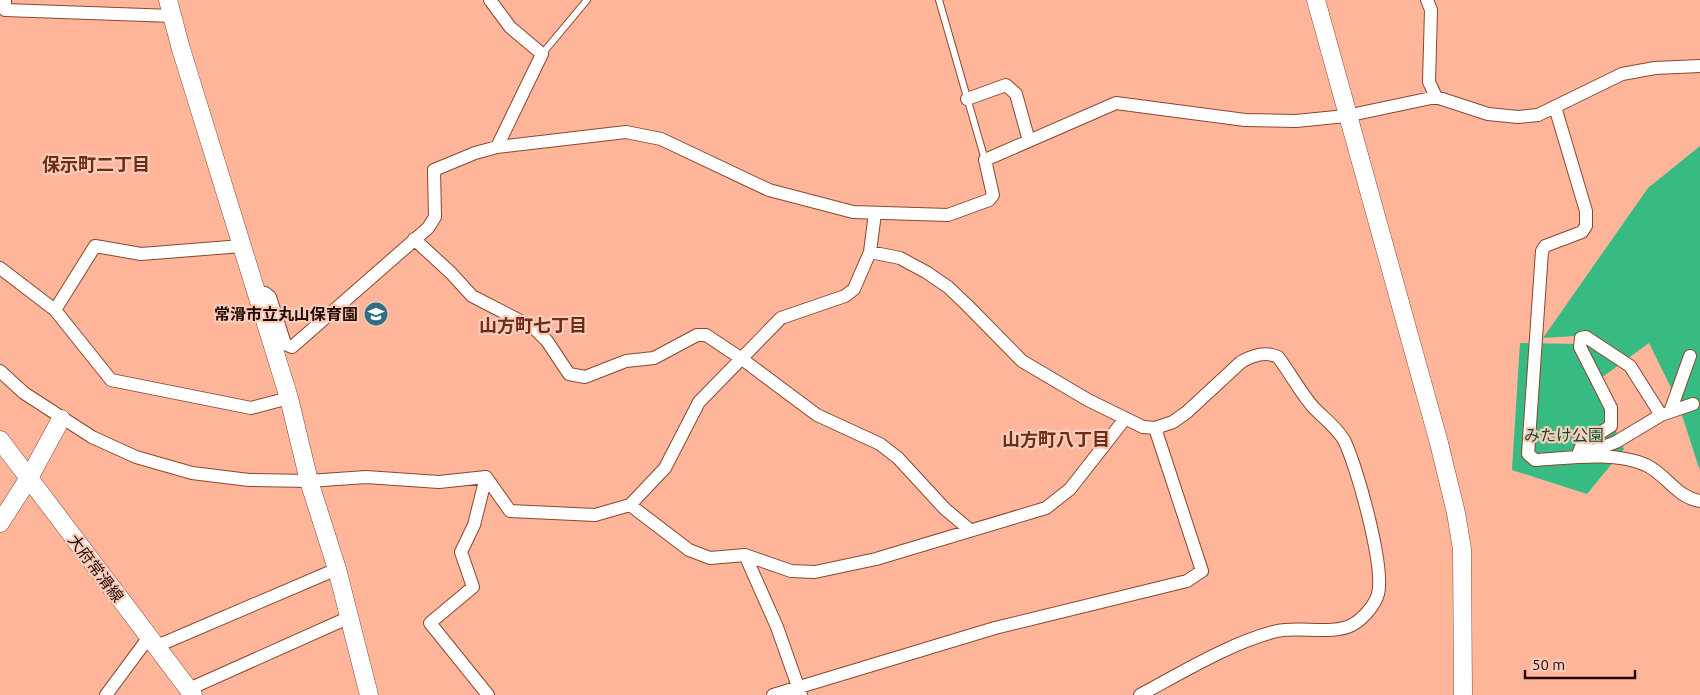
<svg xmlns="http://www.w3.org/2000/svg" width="1700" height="695" font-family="Ubuntu,'Noto Sans JP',sans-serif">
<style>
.green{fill:#37bb83}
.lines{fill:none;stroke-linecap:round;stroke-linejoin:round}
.lane-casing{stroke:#884830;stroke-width:8}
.street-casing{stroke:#884830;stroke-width:14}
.secondary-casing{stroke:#884830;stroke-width:19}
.lane{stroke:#fff;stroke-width:6}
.street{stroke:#fff;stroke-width:12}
.secondary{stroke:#fff;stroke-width:18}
.labels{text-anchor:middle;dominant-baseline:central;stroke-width:4.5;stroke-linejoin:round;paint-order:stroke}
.poi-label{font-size:16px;font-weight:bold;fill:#220902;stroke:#f8cbba;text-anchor:end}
.park-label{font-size:16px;fill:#084e33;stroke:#f8cbba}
.street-label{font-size:16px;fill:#220902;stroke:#f8cbba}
.neighbourhood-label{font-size:18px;font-weight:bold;fill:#6a2d15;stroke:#f8cbba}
</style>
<rect width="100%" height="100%" fill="#ffb59a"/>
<path class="green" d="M1700,146v325l-23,-71 -28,-57 -48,35 -26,-42 -32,2 105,-150z
M1520,343l57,1 47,105 -37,45 -75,-24z"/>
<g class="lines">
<defs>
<path id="lane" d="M939,0l46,160
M542,54l45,-54"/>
<path id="street" d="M5,0v10l168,6
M490,0l20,27 32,27 -45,93
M1427,0l4,10 -2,72 7,15
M967,99l39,-14 10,9 13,47
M1555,107l31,104v15l-4,6 -37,14 -3,5 -14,203 7,6c35,-2 79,-9 111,5 21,10 30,32 54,36
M414,239l37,34 21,23 62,32 13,13 22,33 16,3 41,-16 28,-3 43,-23h9l36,24 75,56 63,29 18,14 47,51 25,21
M870,252l30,6 26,14 22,15 19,18 55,56 66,39 55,27 12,1 18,-6 14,-10 54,-50c12,-7 24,-11 37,-5 13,17 23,37 37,52 10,10 22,19 29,31 13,26 41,127 34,154 -3,11 -15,25 -26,31 -19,10 -53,1 -75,6 -45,11 -96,42 -137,64
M0,268l55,42 56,70 140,28 38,-10
M256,292l9,1 5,4 15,47 7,3 136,-119 7,-11 -1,-47 41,-17 22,-6 129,-15 35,7 108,51 84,22 95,3 41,-15 4,-5 -8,-35 131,-57 129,17 51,1 50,-5 90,-19 52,17 30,3 20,-2 84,-41 33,-6 45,-2
M55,310l40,-64 46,8 101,-8
M0,371l24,22 68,44 44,20 56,16 57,7 60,1 57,-4 73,5 47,-5
M1670,412l20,-56
M1585,454l31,-12 45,-27 32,-11
M1578,455l4,-11 29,-18v-18l-31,-61 1,-9 5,-1 44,29 31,49
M486,477l24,34 85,4 35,-10 35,-37 34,-66 82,-84 64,-22 9,-7 16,-37 5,-39
M486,477l-12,48 -13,27 12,35 -43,36 58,72
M630,505l59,45 21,8 35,-3 46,16 24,1 61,-13 170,-51 24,-19 54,-69
M745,555l32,72 24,68
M157,646l180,-77
M189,689l161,-72
M106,695l43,-58
M773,695l222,-67 192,-47 15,-10 -47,-143"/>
<path id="secondary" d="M168,0l13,49 108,349 20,83 28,88 32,126
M1316,0l123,443 17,70 6,36 1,146
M0,440l193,255
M0,523l29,-45 32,-59"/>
</defs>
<use href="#lane" class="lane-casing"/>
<use href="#street" class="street-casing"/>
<use href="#secondary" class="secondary-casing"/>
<use href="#lane" class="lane"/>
<use href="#street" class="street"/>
<use href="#secondary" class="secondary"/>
</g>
<defs>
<symbol id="school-disc" viewBox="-11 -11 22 22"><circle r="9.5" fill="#2e6f82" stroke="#f8cbba"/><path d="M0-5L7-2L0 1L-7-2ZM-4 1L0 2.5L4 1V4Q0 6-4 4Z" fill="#fff"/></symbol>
</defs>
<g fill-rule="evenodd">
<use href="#school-disc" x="362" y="300" width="28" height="28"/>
</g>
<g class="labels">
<g class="poi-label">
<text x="358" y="314">常滑市立丸山保育園</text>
</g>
<g class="park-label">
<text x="1564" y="435">みたけ公園</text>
</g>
<g class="street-label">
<text transform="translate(96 568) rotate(53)">大府常滑線</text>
</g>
<g class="neighbourhood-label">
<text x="96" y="164">保示町二丁目</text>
<text x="533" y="325">山方町七丁目</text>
<text x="1056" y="439">山方町八丁目</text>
</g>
</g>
<path d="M1525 670v8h110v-8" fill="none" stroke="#220902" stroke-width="2.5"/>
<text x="1532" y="670" font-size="15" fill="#220902" stroke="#f8cbba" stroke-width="4" paint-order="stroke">50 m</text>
</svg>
